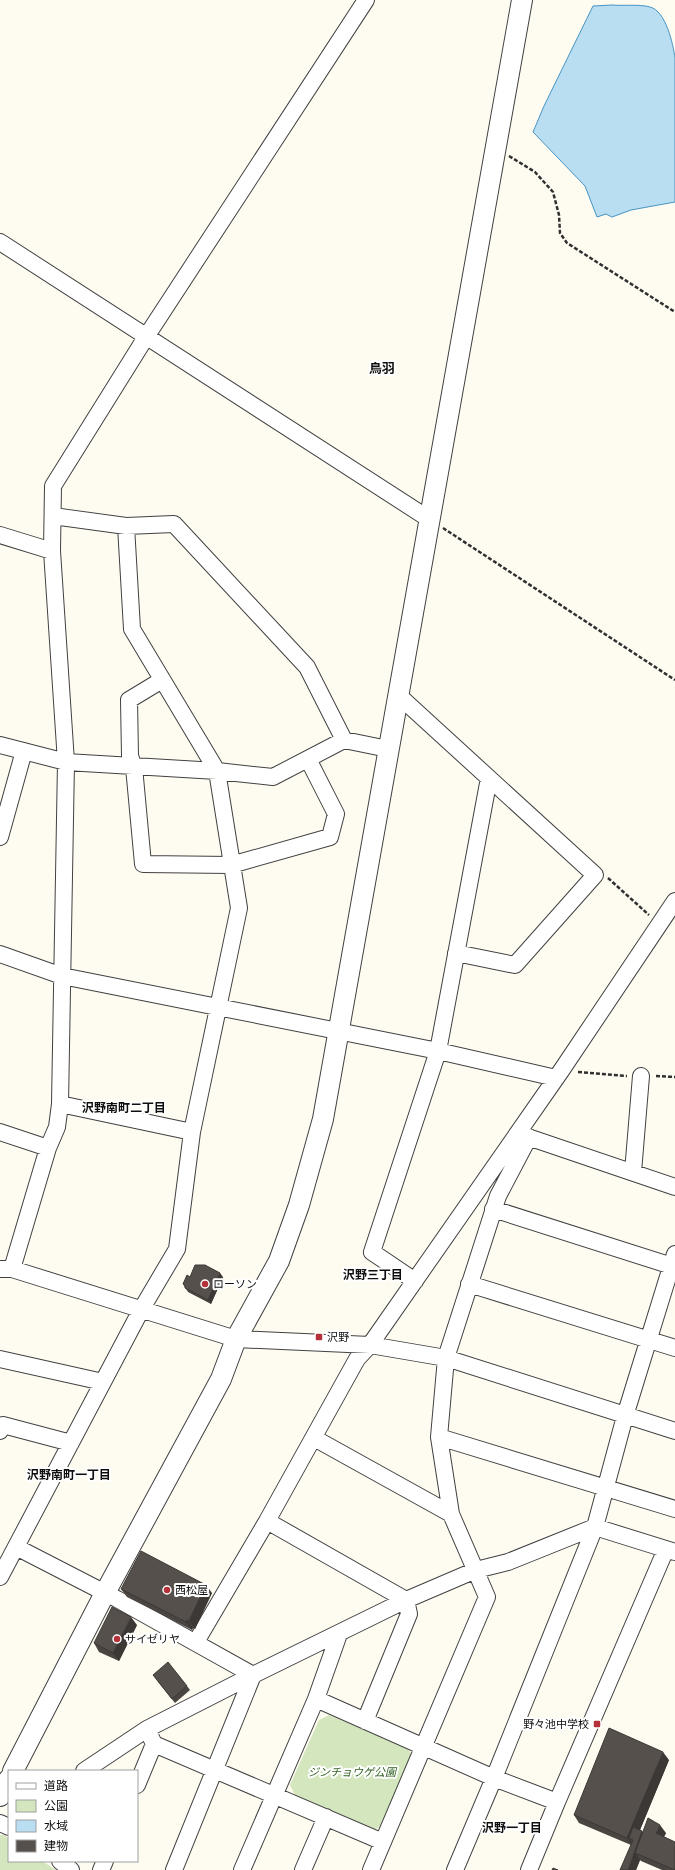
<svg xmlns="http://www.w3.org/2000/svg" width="675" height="1870" font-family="'Source Serif 4','Noto Sans JP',serif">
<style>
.green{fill:#d3e6bd}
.water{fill:#badef1;stroke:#4694c3}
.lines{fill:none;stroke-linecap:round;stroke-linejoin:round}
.minor-casing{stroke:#414141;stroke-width:18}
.tertiary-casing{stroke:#414141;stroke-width:22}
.path{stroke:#303030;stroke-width:2.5;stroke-dasharray:4 2;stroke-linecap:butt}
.minor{stroke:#fff;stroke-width:16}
.tertiary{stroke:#fff;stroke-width:20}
.wall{fill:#4a4541}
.shaded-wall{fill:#3c3835}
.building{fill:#56504c;stroke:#3c3835}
.poi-dot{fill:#b4313a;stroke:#fff;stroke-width:1.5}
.labels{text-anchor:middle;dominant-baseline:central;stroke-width:4;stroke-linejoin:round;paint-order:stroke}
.poi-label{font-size:11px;fill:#0e0e0e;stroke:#fff;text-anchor:start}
.park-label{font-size:11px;font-style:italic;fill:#326223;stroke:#fff}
.neighbourhood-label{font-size:12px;font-weight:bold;fill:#0e0e0e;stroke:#fff}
.quarter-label{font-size:13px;font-weight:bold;fill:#0e0e0e;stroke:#fff}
</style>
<rect width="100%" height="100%" fill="#fefbf1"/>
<path class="green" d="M329,1715l79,33 5,10 -25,65 -13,6 -80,-34 -5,-10 29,-65z
M0,1835h4l5,4v22h33l14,9h-56z"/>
<path class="water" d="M612,5c10,1 29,-1 38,2 16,4 23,37 25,51v144l-44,8 -19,7 -6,-3 -9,3 -12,-31 -52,-54 11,-26 49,-100z"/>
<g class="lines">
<defs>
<path id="minor" d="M0,242l429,277
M53,516l73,10 48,-2 133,143 37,73
M126,526l6,103 85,142 56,6 71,-37 44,9
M0,535l52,16
M162,680l-33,20 1,56 4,11 9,97 88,1 99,-28 6,-23 -28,-55
M398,695l197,180 -80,90 -59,-12
M0,745l66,17 151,9 22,137 -47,224 -15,117 -36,61 -141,267
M0,837l24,-86
M0,954l62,22 376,75 118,27
M60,1104l132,28
M0,1132l48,16
M519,1134l156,53
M633,1172l8,-96
M493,1209l182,58
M0,1269h12l224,70 134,6 76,13 229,73
M12,1269l36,-121 9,-21 3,-23 6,-342 -14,-211 1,-65 93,-149 220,-337
M415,1281l-43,-29 66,-201 51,-273
M469,1284l206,64
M0,1359l103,23
M0,1431l3,-6 68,18
M439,1437l236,72
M314,1438l137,76
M267,1521l139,79 3,14 -44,107
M16,1547l101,52 136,76 -79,195
M196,1642l71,-121 90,-162 13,-14 191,-274 114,-170
M316,1699l23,-65
M147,1729l7,15 229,98
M84,1771l63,-42 106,-54 153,-75 70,-30 32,-8 87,-35 80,25
M137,1785l17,-41
M557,1802l109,-253
M0,1823l9,4
M60,1861l11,9
M101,1870l4,-9
M242,1870l74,-171 178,79 63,24 -28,68
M303,1870l23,-53
M371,1870l116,-273 -36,-83 -12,-77 7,-79 52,-162 31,-59
M455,1870l39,-92 101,-251 30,-111 50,-162"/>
<path id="tertiary" d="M13,1771l92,-178 116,-214 15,-40 43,-78 20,-56 24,-86 199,-1119
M0,1796l9,-17"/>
</defs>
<use href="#minor" class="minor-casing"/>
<use href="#tertiary" class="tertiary-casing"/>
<path class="path" d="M509,156l26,16 18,20 6,23 1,18 7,10 108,69
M443,528l232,152
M608,878l41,37
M578,1072l49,4
M656,1076l19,1"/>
<use href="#minor" class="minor"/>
<use href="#tertiary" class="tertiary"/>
</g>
<path class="wall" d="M190,1277h33l-12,27 -23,-12 -5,-8z
M121,1589l91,4 -17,36 -2,-1 -1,2 -65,-33z
M137,1625l-18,36 -20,-9 -5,-9z
M156,1679l31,7 3,4 -15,13z
M669,1760l-29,70 3,3h23l-2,4 11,33h-13l-21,-9 -1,-1 -4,10 -5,-25 -52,-22 -5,-8z"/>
<path class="shaded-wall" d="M220,1273l3,4 -12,27 -3,-4z
M206,1585l6,8 -17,36 -6,-8z
M131,1617l6,8 -18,36 -6,-8z
M187,1620l6,8 -1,2 -6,-8z
M663,1752l6,8 -34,82 -2,-2 -4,-2 5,7 -1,1 -6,-8z
M660,1825l6,8 -5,9 -5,-9z
M642,1831l5,8 -12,14 5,7 -4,10h-8z"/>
<path class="building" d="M195,1265h10l15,8 -12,27 -23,-12v-2l-2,-2 4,-9 3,2z
M141,1551l65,34 -17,36 -2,-1 -1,2 -65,-33z
M112,1607l19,10 -18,36 -19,-10z
M168,1662l19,24 -15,13 -19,-24z
M609,1728l54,24 -36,86 -53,-23z
M648,1818l12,7 -4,8 19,9v28l-40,-17z
M633,1827l9,4 -14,39h-8l13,-30 -4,-2z
M553,1868l5,2h-6z"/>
<g class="poi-dot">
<circle cx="205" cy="1284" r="4"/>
<rect x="315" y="1333" width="8" height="8" rx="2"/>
<circle cx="167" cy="1590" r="4"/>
<circle cx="117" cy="1639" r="4"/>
<rect x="593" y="1720" width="8" height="8" rx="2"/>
</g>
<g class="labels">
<g class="poi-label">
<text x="213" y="1284">ローソン</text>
<text x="327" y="1337">沢野</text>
<text x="175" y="1590">西松屋</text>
<text x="125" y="1639">サイゼリヤ</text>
<text x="589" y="1724" text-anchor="end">野々池中学校</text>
</g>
<g class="park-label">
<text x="352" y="1772">ジンチョウゲ公園</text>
</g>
<g class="neighbourhood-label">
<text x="124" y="1108">沢野南町二丁目</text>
<text x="373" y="1275">沢野三丁目</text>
<text x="69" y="1475">沢野南町一丁目</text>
<text x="512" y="1828">沢野一丁目</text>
</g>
<g class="quarter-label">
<text x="382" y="368">鳥羽</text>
</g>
</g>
<rect x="8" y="1770" width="130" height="92" fill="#ffffff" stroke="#9f9f9f"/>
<rect x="16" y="1783" width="20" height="6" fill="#ffffff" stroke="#9f9f9f"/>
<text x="44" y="1790" font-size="12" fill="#0e0e0e">道路</text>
<rect x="16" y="1800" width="20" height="12" fill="#d3e6bd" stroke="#9f9f9f"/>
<text x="44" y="1810" font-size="12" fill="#0e0e0e">公園</text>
<rect x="16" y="1820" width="20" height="12" fill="#badef1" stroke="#9f9f9f"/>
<text x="44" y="1830" font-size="12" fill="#0e0e0e">水域</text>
<rect x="16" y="1840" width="20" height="12" fill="#56504c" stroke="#9f9f9f"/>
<text x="44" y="1850" font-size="12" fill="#0e0e0e">建物</text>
</svg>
